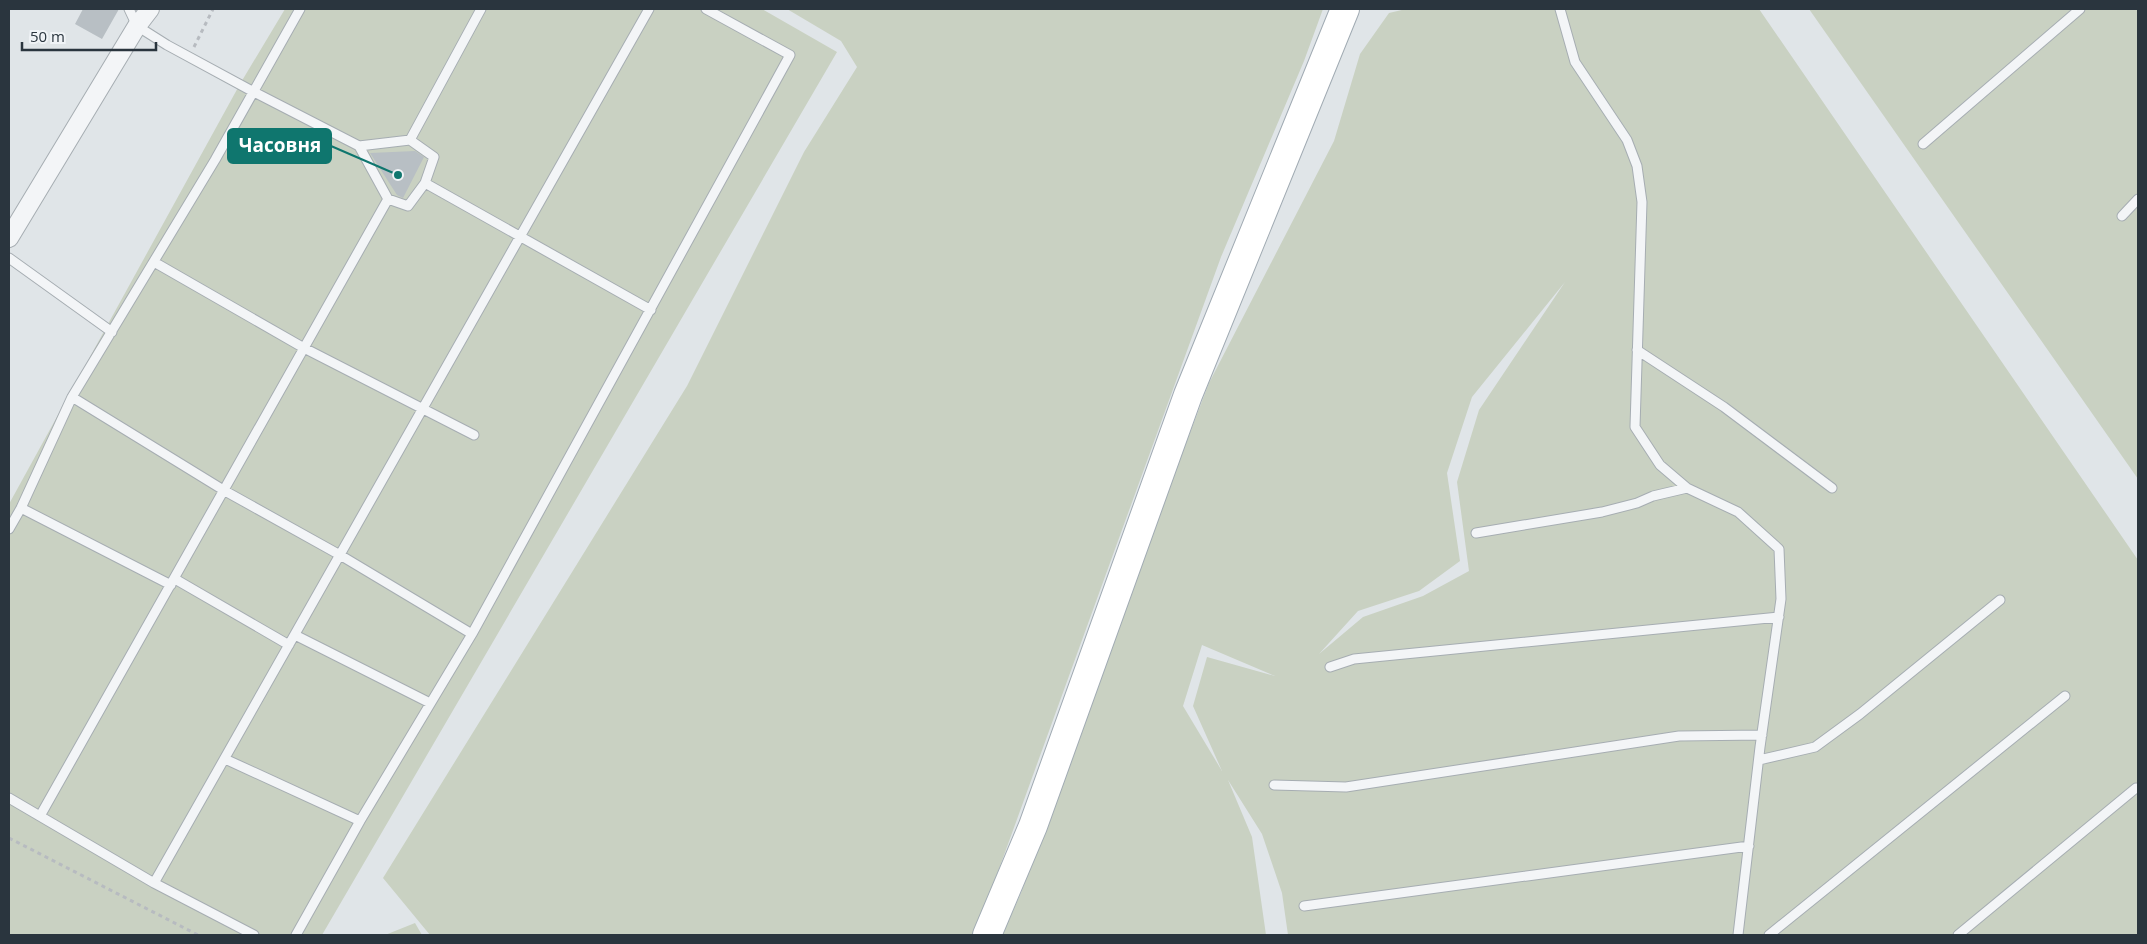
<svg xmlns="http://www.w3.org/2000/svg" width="2147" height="944" font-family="'Open Sans',sans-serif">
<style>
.green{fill:#c9d1c2;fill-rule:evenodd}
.building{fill:#b8bfc4}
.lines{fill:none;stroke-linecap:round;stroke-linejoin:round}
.lane-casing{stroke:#a6adb2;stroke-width:11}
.street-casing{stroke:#a6adb2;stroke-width:20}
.primary-casing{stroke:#a1abb3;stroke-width:30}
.path{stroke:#b7bbc0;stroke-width:3;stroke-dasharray:4 4;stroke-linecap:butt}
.lane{stroke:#f3f5f7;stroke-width:9}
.street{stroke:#f3f5f7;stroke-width:18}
.primary{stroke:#fff;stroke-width:28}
.leader{fill:none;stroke:#0f766e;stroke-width:2}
.callout-dot{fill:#0f766e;stroke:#f0f3f6;stroke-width:2}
.callout{fill:#0f766e;stroke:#0f766e;stroke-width:2}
.callout-label{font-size:19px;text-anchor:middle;font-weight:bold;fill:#fff}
</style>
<rect width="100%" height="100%" fill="#e0e5e8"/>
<path class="green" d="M285,9h477l75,43 -515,883h-313v-431l231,-420z
M787,9h536l-19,52 -83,196 -246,678h-545l-47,-57 304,-492 117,-234 53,-85 -16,-26z
M1406,9h353l379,551v375h-850l-6,-42 -20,-59 -34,-54 24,57 14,98h-264l19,-42 70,-188 61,-173 57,-149 125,-242 26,-87 29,-41zM1565,282l-86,128 -22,72 12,89 -46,25 -60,21 -44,37 39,-43 61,-20 41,-30 -13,-88 25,-76zM1202,645l73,31 -68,-19 -14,49 29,65 -39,-65z
M1809,9h329v470z
M415,923l7,12h-37z"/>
<path class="building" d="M83,9h36l-17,30 -27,-15z
M415,151l9,6 -21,41 -6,-3 -27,-42z"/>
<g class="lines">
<defs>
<path id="lane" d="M1560,9l15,53 52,78 10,26 5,36 -7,225 25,38 27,23 51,24 41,37 2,50 -21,148 -22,188
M410,140l71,-131
M1923,144l157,-135
M359,146l51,-6 24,17 -9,26
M388,199l20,7 17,-23 226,127
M2122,216l16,-17
M9,258l103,74
M154,262l150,86 170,87
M1637,350l87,57 108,81
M72,397l153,94 115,64 132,79
M21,508l150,77
M9,529l12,-21 51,-111 143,-237 85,-151
M1476,533l126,-21 35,-9 16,-7 34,-8
M175,579l114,66
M295,635l135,68
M1330,667l24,-8 425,-42
M225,759l135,62
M1759,760l56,-13 45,-33 140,-114
M1274,785l72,2 333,-51 83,-1
M9,798l145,85 100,52
M40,816l348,-617 -29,-53 -107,-55 -85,-46 -30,-19 -8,-17
M154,883l495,-874
M1304,906l445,-60
M296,935l64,-114 112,-187 318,-579 -84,-46
M1769,935l296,-239
M1958,935l178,-147"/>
<path id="street" d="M9,238l128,-212 13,-17"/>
<path id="primary" d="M987,935l46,-109 155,-431 157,-386"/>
</defs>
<use href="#lane" class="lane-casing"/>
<use href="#street" class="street-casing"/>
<use href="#primary" class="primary-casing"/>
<path class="path" d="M194,47l19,-38
M9,838l189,97"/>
<use href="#lane" class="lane"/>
<use href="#street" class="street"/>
<use href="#primary" class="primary"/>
</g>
<path class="leader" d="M398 175L331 146"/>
<circle class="callout-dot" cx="398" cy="175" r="5"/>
<rect class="callout" x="228" y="129" width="103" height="34" rx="5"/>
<g class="callout-label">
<text x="280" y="152">Часовня</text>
</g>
<rect width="2147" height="944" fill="none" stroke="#2a353e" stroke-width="20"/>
<path d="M22 42v8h134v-8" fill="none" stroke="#2a353e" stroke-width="2.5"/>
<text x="30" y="42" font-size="15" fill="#2a353e" stroke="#f0f3f6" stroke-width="4" paint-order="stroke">50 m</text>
</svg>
